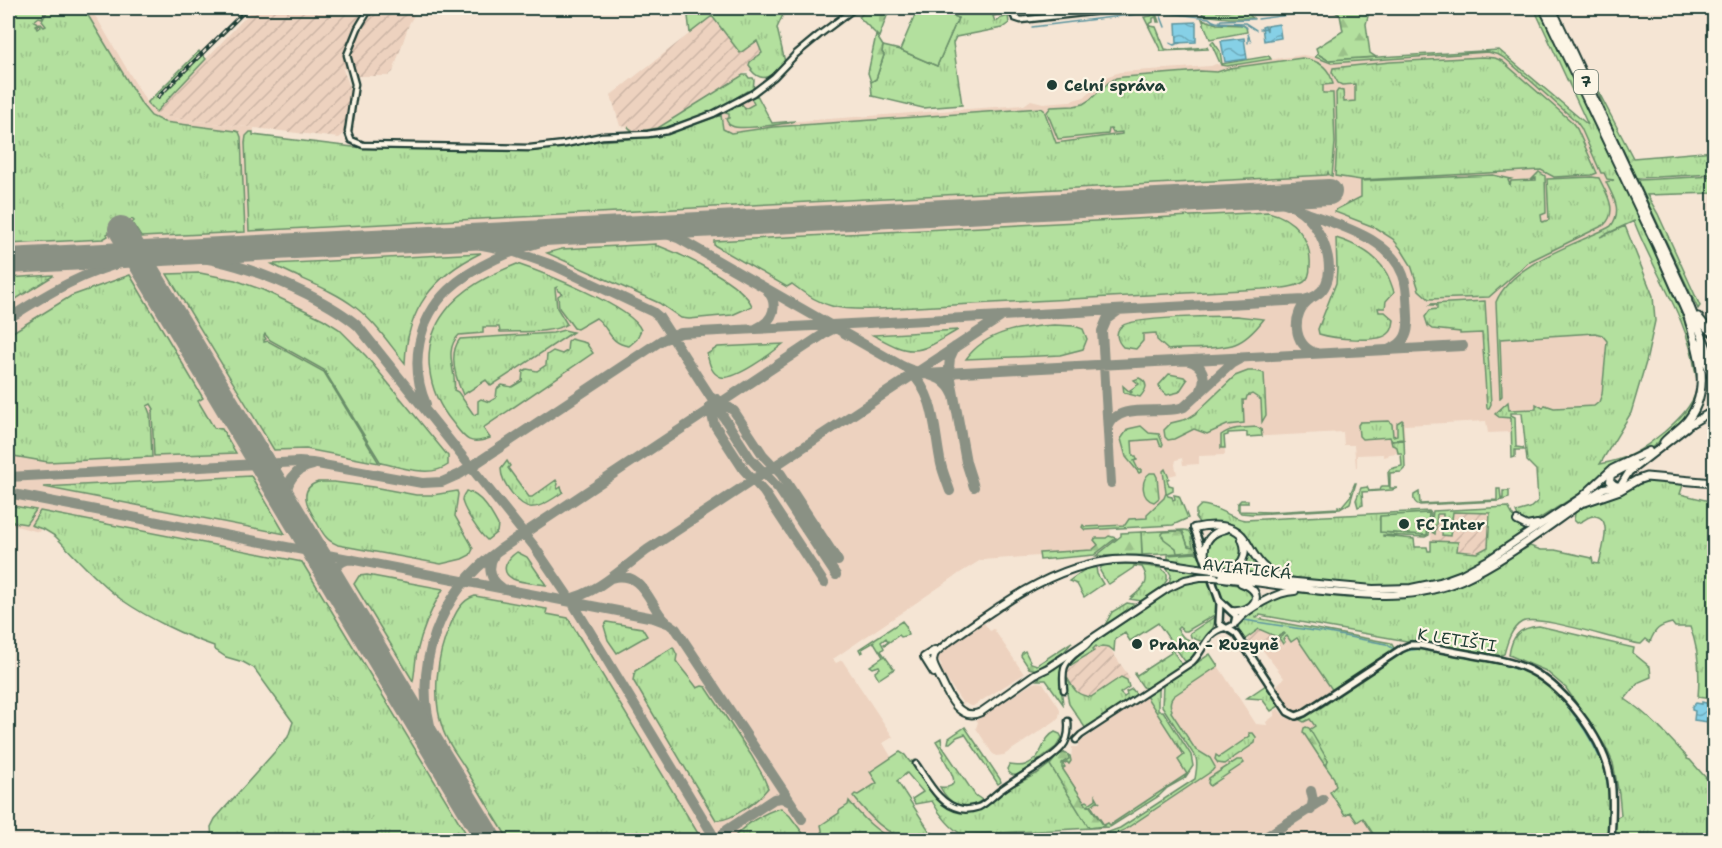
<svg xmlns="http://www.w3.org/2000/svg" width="1722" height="848" font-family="'Shantell Sans',sans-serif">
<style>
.built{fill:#edd2bf}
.industrial{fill:url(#industrial-furrows)}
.grass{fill:url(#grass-tufts);stroke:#698e69;stroke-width:1.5;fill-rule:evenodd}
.forest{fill:url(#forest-firs);stroke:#698e69;stroke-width:1.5}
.cemetery{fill:url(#cemetery-stones);stroke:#698e69;stroke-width:1.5}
.pitch{fill:#b3e09e;stroke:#698e69;stroke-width:1.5}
.water{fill:url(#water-waves);stroke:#5d959f;stroke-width:1.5}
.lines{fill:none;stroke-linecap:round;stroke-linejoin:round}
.stream{stroke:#5d959f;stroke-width:1.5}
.taxiway{stroke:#8a9184;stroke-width:10}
.runway{stroke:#8a9184;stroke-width:26}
.minor-casing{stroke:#1f3d34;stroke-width:9}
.tertiary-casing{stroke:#1f3d34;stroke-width:10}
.secondary-casing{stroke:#1f3d34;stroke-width:10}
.trunk-casing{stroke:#1f3d34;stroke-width:11}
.motorway-casing{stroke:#1f3d34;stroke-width:12}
.minor{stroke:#fcf5e5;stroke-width:4.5}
.tertiary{stroke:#fcf5e5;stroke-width:5}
.secondary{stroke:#fcf5e5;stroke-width:6}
.trunk{stroke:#fcf5e5;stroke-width:7}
.motorway{stroke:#fcf5e5;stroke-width:8}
.rail-casing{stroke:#1f3d34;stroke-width:4}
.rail{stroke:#fcf5e5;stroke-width:1.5;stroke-dasharray:4.5;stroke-linecap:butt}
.secondary-bridge-casing{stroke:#1f3d34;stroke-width:10;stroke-linecap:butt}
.secondary-bridge{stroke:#fcf5e5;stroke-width:6}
.poi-dot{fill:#1f3d34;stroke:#fcf5e5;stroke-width:2}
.labels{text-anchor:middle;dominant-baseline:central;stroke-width:4.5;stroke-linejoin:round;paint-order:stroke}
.shield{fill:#fcf5e5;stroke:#617469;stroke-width:1.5}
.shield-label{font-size:15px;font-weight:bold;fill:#1f3d34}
.poi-label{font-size:16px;font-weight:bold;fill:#1f3d34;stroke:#fcf5e5;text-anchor:start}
.street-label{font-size:16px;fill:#1f3d34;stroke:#fcf5e5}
</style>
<defs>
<pattern id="industrial-furrows" width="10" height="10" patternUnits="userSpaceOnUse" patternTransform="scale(1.5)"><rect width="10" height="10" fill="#edd2bf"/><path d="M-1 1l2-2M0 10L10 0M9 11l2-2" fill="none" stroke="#cbb5a5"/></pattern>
<pattern id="grass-tufts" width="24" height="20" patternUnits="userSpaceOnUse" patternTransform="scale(1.5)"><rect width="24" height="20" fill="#b3e09e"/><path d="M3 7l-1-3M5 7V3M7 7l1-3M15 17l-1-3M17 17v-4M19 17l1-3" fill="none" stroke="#9ac189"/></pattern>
<pattern id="forest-firs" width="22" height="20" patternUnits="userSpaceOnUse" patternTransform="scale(1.5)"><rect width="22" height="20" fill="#b3e09e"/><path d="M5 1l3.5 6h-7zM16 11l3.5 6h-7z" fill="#9ac189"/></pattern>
<pattern id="cemetery-stones" width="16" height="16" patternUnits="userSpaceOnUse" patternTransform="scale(1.5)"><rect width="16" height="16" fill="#b3e09e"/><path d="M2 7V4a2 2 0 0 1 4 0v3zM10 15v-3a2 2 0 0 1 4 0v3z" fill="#9ac189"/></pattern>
<pattern id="water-waves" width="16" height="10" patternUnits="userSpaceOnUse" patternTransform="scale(1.5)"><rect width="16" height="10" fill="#86d0e6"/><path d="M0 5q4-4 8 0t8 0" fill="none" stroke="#6daabb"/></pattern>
</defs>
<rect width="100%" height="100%" fill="#f5e5d4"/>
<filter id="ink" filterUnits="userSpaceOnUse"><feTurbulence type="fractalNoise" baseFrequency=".0167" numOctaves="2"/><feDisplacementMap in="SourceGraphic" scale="12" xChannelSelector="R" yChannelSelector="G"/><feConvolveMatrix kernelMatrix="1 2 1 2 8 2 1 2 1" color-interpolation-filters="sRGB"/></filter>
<g filter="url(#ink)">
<path class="built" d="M8,8h80l10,12 49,83 9,9 15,6 83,10 -1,7 93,11 44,2 144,3 33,-4 30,-6 61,-4 63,-22 36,-20 15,28 252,-18 7,-5 12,3 27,-2 14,-4 22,-20 14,-5 91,-6 5,-2 11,2 76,-11 12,2 3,-3 10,6 171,-10 90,76 45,95 -105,49 -32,31 3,35 112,-5 -8,80 -92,2 -1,19 -23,1 -2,-12 -82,4 1,34 -4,1 -1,-7 -11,1 -1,2 -5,1v-3l-26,1v12h-1l-2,-22h-10l-1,-13 -94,5 -1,-6 -20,1 -4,2 1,21 -26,1v8l-16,1 -1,-7 -6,2 -1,5 2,9 -8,2 -2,3 5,12 -6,2 1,6 -15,18 -18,9 -24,1 1,9 -19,14 -53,3v3l-58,4 -18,11 -130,88 3,4 6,-3 51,77 -10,6 10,17 -7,6 44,66 17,8h-639l-13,-115 -113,-170 -141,-28 -2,5 -31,-8z
M980,623h4l6,8 4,-2 1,2 29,43 -51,32h-3l-5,-3 -2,1 -24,-36 3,-2 -5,-9v-5z
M1273,638l10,9 14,-9 36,53 -30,20 -6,1 -7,-3 -17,-26 4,2 7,-7 -22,-29 -4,-1z
M1213,658l43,66 11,1 -1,-3 8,-6v-4l4,-3 7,8 20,5 73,-49 218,167h-646l159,-8 11,-4 75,-49v-6l9,-6 -41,-61z
M1038,682l5,1 16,24 1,4 -1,6 -4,4 -51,34 -8,1 -4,-3 -16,-25 2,-6 -2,-2 57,-37z
M1146,696l39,60 2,18 -78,51h-5l-16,-24 -4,1 -22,-34 1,-4 8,-3 1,-14h5l3,-5z"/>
<path class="industrial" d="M254,8h164l-9,16 -16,48 -5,4h-35l-11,-9 8,20 -6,47 -5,4 -168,-20 -15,-6z
M712,16l28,36 16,-11 6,12 -13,12 3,4 -94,59 -23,4 -6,-5 -9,-1 -9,-31z
M1491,508l-3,40 -11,5 -20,-2 1,-9 -27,-1 2,-30z
M1259,629l18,8 7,-4 1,1 -2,5 4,-3 4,6 -8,5 -10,-9 -18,11 -9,-11z
M1097,646l1,2 7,-2 4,1 21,31 -3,2 -6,-3 -30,20 -10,-2 -4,-1 -11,-18 1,-7 27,-18 -2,-2z"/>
<path class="grass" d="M8,8h38l-4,10 -3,-1 -5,4 4,2 -3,2 2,4 4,-2 -1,-2 -4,1 4,-3 4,4 2,-1 -4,-5 7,-13h31l9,9 53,88 9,11 13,6 72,9 3,1 2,5 4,95 -104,5 -9,-14 2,-2 -2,-2 -25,15 1,2 -5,3 -95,5z
M687,8h99l-9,20 8,34c-11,11 -21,24 -34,8l1,-1 -3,-4 1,-3 12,-9 -5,-12 -17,12 -28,-37 -22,17z
M953,8h47l4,6 -11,2 2,6 4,-2v-1l9,-3 1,7 -7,5 -46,9 -3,6 9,62 -39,3 -51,-12 -1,-14 5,-3 8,-24 -2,-3 1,-6 17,4 37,16 21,-48 -12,-6z
M1534,8h6l142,301 7,19 11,40 -2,26 -9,20 -8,9 -31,26 -119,75 -12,-4 -3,-8 14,-4 8,-7 -2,-31 -9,-9 -5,-48h-11v2l4,2 1,30 7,1 1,2h-9v7l-3,1 -1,-40 -12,-1 -4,-3 13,-12 1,8 27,-1v-5l7,4 2,-3 9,3 40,-2 5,-4 3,-8 5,-53 -5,-6 -7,-2 -95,6 2,57 -2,2 -4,-96c13,-32 60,-51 90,-64 8,-4 17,-7 25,-12 12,-16 2,-29 -5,-44l8,-2 -7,-1 -3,-6h-3l-20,-45 -5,-7 -70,-62 -7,-4 -11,-3 -157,11 -16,-6 3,-3 10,6 171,-10 89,75zM1634,221c18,49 54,97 61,149 1,5 3,12 2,18 -4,18 -19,32 -33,44 -22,18 -35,27 -64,32l31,-51 15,-51 9,-41 -2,-25 -28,-70 -25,11z
M1204,9l13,1v2h10l13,-3 6,3 7,6h-24l-27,-3z
M1153,14l4,2 2,6h-2l-1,-5 -3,1v4l-4,2 1,2 6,1 9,22 5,1 37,-3 1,2 -47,2 -17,-34 7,-1z
M1202,19l15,5 26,1 3,2 1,5 -37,7z
M1213,41l7,10 2,13 47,-8 2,3 -44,7 -6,-1 -10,-22z
M199,51l7,8 -50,53 -9,-9z
M1483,57l12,1 7,3 69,60 6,8 20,44 -5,2 -38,2 -13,-7 -180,10 -26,-4 2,-32 -1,-51 2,-3 5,1 1,11 11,-1v-17l-13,1 -4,-2 -6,-11 1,-4 57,-6z
M1302,58c16,2 28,10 31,26l-10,1v8h10l2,50 -3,33 -3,-1 -1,-3 -1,3 -1078,56 -4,-88 1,-7 4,-4h3v3l100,12 134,4h47l33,-4 30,-6 61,-4 63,-22 2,14 8,4 42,-6 268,-19 3,2 12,33 66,-9v-2l-9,1 -2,-4h-2l-1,5 -50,5 -11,-27 4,-5 23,-1 9,-2 8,-5 17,-16 8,-5 8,-1 76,-6 17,1 13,-4z
M743,75h4l2,3h4l1,2 -1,10 -4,3 -2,-2 -13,8 1,2c-32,15 -65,31 -101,32l-6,-6 7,5 23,-4z
M1595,85l38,73 81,-7v23l-76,4 1,2 75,-4v17l-67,2 11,19 42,92 -2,3 -90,-191z
M757,95l15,28 23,-2 -6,2c-11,1 -48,8 -57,3 -5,-2 -4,-3 -6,-7l3,-1v-4l-4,-1 17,-9 3,5 9,-5 -3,-6z
M1539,172l6,4 1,37 -5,2 1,7 7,-2 -2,-41 45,-2 7,1c7,15 20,33 5,47l-74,36 -41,36 -60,2 -10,-9 -8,-25 -10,-16 -8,-10 -19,-12 -39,-15 2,-3 24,-12v-16l132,-6 18,4 -3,1 2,5 1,-4 25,-1v-2l-4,1z
M1268,212c26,6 44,27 42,54 0,6 -1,13 -6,16 -12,7 -29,6 -42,7l-384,20c-39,1 -54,0 -86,-25l-5,3 -73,-42v-4z
M1336,238c19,6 41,17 51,36 3,6 5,12 7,18l-8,9 -1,7h-7l1,4h6l9,8c-1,5 -1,10 -5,13 -10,11 -57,5 -70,1l-1,-5 18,-46 1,-15z
M656,244v2h3c24,9 84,37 93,60l-20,9 -43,4 -8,-1 -22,-15 -112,-50 15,-4z
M481,253c-48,23 -74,56 -76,110 -16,-19 -30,-41 -50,-56 -25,-19 -56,-28 -83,-43z
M517,264c24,8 116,43 124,66l-5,10 -7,6c-21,-3 -19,-18 -33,-28l-19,11 -3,-1 -15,-20 -1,-12 4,-3 -4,-2 -1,-4 -2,1 2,20 10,16c-15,10 -48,7 -67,8l-1,-5h-16v6l-24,2c-17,16 -1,40 -5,55l4,2 16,23 4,-2v-12l3,-2 8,3 7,-4 1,-9 5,-4 10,2 10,-6 1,-10 4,-2 10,2 9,-6 1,-10 6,-4 9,3 5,-3 1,-10 3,-2 15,4 7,10 -110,75 7,10c-21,8 -25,1 -37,-15 -26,-31 -34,-77 -8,-111 17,-24 45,-37 72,-48z
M200,273l35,7 28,10 60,29 16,10 27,27 82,100v9c-18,13 -47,2 -67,-2l-57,-93 -54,-30 -5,-6 -1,2 2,3 -2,1v2l4,-1 56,31 55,91 -73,-14 -32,1 -107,-176z
M53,275v1l-45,28v-26z
M130,275l73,123 -5,3 16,27 8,1 14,24 -82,3 -2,-44 2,-3 -3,-5 -4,2 3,8 2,43 -104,5 -40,-7v-120l63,-39z
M1485,301l6,103 -2,4h-2l-5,-75 -22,1v-2l-28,-3 -4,-3 -3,-9 5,-7 7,-1v-4h-7l1,-1z
M1236,316l28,3c-7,9 -18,21 -29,25 -16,6 -49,4 -67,6l-11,-10 -1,-7 -13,1v7l-7,8 -13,-2c-6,-6 -9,-15 -1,-21 11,-9 96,-10 114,-10z
M1054,325l20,1 9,3 4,10 -4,10 -23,6 -20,1 -74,3c21,-29 56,-32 88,-34z
M564,330l9,2 -82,54 -5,-6 -23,15c-7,-16 -15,-41 -3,-56l93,-6z
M958,330c-12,6 -30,20 -44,20 -14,1 -29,-9 -41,-15z
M783,344c-11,9 -48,37 -62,33 -10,-3 -12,-15 -14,-23l11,-7z
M1248,371h7l9,2 2,42 -4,7 -1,-22 -9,-6 -5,2 -1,4h-3l1,23 -17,2 -20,9 -13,-5 -20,10 -6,1 -3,-3 -1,-7 7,-7 16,-4 8,-5 40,-38z
M1169,374l15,3 3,3 -8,12 -12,3 -7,-6 -1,-4z
M1139,378c11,5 7,12 1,19l-16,-4 -1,-7 8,7 1,-1 -2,-2 9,-6 -5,-4z
M1402,420l1,1 -1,2 1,16 -12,1 -1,-3 -28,2 -3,-3 -1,-11 2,-3 29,-1 3,3 1,12 4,-1v-12z
M1141,426l8,7 10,1 4,10 -1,2 -2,-1 -2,-6 -26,2 1,15h3l1,4 -3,1 4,8h3v3l-2,1 -13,-16 -5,-18 7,-10z
M1256,427l5,2 1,7 -15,1v-5l-19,1v2l-4,1 1,12h-4v-13c10,-8 22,-7 35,-8z
M1404,440l1,28 -4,4 -11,1v15h7l-5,2 -30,2 1,13 -5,2 -2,-7 5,-12 6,-1 2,4 11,-1 2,-4h7l-1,-14 2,-3 12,-3 -1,-13h-3l-1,-6 -5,-2 -1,-4z
M507,461l3,5 -2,2 21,29h3l24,-17 2,4 -1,3 1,2 3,-2 2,5c-7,5 -21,15 -30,15 -13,2 -32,-25 -32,-38z
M1165,469l4,9 -2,2 2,5 4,1v5l-6,3 1,2 4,1 1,3 2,-1 -1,-4 5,1 9,22 -15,7 -88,5 -3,-3 1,-2 2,2 40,-2 4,-6 18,-1v-4l17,-16 2,-5 -3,-22z
M1150,473h5l2,4 2,21 -5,4c-13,-3 -14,-22 -4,-29z
M251,476l34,58 -241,-47z
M1643,480l33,3 8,-1 -4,12 34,8v224l-4,2 2,-29 -14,-2c2,-23 1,-48 -8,-70h-15l-3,-4c-13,3 -17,6 -22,19l-4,-3 -5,5c-24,-3 -102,-30 -119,-22 -11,6 -15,21 -18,32l-7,3 -237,-42 -4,2v1l135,25 3,5 -2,4 -59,39 -36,-53 -6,4 -4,-6 -4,3 2,3 -2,2 -4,-6 6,-4 -1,-1 -7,4 -18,-8 -15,11 -5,-9 -1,-7 5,-7 37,-22 15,-3 51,6h55l24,-3 20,-6 17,-6 68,-37 11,4h14l37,8 1,5 6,1c2,-11 15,-46 -4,-48 -7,-1 -11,6 -18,7l-3,-3 1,-7 10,-8z
M318,482h16l39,5 43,8h17l24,-4 1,3 -3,22 16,28 2,5 -3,6 -8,4 -21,5 -103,-19c-4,-2 -9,-4 -12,-8 -4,-4 -7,-11 -10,-16 -8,-13 -19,-32 2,-39z
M1355,483h1l-6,20 -10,6 -88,5 -11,-1 -4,-4v-5l4,-4h7v3h-9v8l31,1 68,-4v-2l3,1 11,-13 -1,-2z
M1497,489h3l1,10 2,-1v-7h6v7l-10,3 -79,4c-5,-1 -7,-5 -6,-10l5,-3 1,12 77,-4z
M466,491c16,4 25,21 32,34l-1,7 -10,8c-7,-6 -24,-31 -25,-40 0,-4 2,-5 4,-9z
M8,505l28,5 -10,14 -18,-3z
M1201,505c12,-1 29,13 44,15l184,-9 2,2 -2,22 -4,2 -42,-2v1l31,3 1,8h12l1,4h3v-10l27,1 -1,9 20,2 11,-6 2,-34 -37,-1 -3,24 -8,-1 1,-21h-6l-2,20 -3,-2 -1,-5 2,-16 75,-4 9,16 15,4c-26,18 -52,38 -82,49 -44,16 -90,10 -136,4 -13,-2 -28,-2 -40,-9 -14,-8 -22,-24 -31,-38l-43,-9 -5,-7 1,-1v-6zM1429,513l-2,22 -47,-3v-15z
M40,511l262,51 168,278h-258l-1,-13 4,-8 73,-82 5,-15 -39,-54 -11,-6 -17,-5 -12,-8v-3c-29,-10 -66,-28 -92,-46 -25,-18 -46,-43 -67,-64l-10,-6 -14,-5z
M1184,530c11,1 14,12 15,22l-57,3 -1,-23zM1164,532h19l5,14 5,1v-3l5,7 -22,-3 -14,-12z
M1221,532l13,1 6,7 3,16c-11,14 -15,12 -32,11 -5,-19 -6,-23 10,-35z
M1247,547l27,29 -40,-5z
M517,552l10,5 19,28c-10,-2 -25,-2 -33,-6 -15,-8 -5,-21 4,-27z
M1130,564l31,4 6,6v6l-4,6 -22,15 -11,-2c10,-10 23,-14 12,-32l-8,-1 -1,2 -24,16 -2,-1 -7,-12 1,-4 4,-2z
M1096,566l1,8 6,10 -19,13 -7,-13 -8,-3 18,-13z
M1166,566l45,8 -20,1 -22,9 2,-9z
M367,575l76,14c-12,20 -21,41 -26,63 -2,10 -2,20 -4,29l-59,-97 5,-8z
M1200,580h9l9,27c-1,9 -6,33 -17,34 -3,0 -7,-3 -10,-4l-1,-4 24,-16v-2l-27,16h-3l-5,-4 -2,2 6,8 16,8c1,7 -6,15 -12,17l-3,-2 -26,-37 -28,18 -5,-8 -10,6 -1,12 -5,-4 -7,-1 -4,2 -2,-2 -3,3 1,2 -28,17 10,-13 103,-70z
M1215,581l33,6 5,6 -1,10c-24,15 -29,-2 -37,-22z
M475,596l72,13 -1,4 1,1 21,4 134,222h-193c-15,-24 -30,-49 -45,-74 -7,-11 -17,-24 -21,-36 -11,-32 -7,-73 7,-104 5,-12 11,-26 25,-30z
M1127,603l11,2 -34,22 8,-15z
M902,621l4,5 2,9 -7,2 -2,-2 -14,10 -1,-1 4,-3 -2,-3 -5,4 3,6 -3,3 13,18 -15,10 -4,-7 5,-4 -1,-2 -6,2 -3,-2 13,-9 -9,-15 -12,7 1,3 -2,1 -2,-4z
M607,622l35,6 5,8 -30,17 -9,-13 -4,-14z
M1539,626l95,22 -1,5 17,14 1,10 -12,5 -14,17c24,16 42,36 62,58v2l3,1 16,18 8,-1v57l-4,6h-96l2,-22 5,-3 -2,-21 -6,-31 -7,-16 -40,-59 -20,-17 -37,-16c3,-20 10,-27 30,-29z
M673,647l4,8 -1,6c7,10 14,17 21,27l5,-2 4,1 45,68 12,21 5,12c-9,12 -37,34 -52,32l-83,-140 2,-9z
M1420,647c22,4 43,8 64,12 13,3 28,5 40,10 37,16 79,71 85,111 3,20 1,41 0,60h-232l-14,-22 -6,4 -7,-10 -5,3 -15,-23 6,-6 -2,-8 -10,-14 2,1 2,-4 -19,-31 6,-4 -5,-7 -6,3 -4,-2c14,-9 29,-15 40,-28l62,-41 7,-3z
M1172,649l10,16 -34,24 -5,-2 -9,-13 1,-1 2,2 34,-22 -1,-3z
M1210,654l8,12 -43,29c-5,4 -6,9 -3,15l-1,2 24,37 15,9 5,9 -3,4 -88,59 -9,4 -13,2 -85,4h-67l159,-8 11,-4 75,-49c1,-7 3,-14 1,-21l-34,-52 1,-21z
M1065,660l-5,17 3,27 -17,-24h-9l21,-15 -23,14z
M1066,676c8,13 9,19 25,21l30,-20 6,3 2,7 -9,6 4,4 3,-2 -1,-3 6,-3 5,6 -51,34 -17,-25 -5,-27z
M1266,685l13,21 -8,5 -9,-12 -15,-1z
M1158,688v23h5l28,44 2,11 -8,12 -18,10 -8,8 -49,31 -147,8c-12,-6 -24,-21 -31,-34l-17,3 -3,-5 11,-7 -16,-19 -10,8 33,51 17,8c-11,0 -23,1 -34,0 -25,-2 -45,-25 -60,-44l2,-2 3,1 19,-12 -7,-11 30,-20 5,3 5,7 2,-1 17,26 21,20h31l32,-21 25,-13 26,-20 6,3 1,5 -2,3 -2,-2 -4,2 2,3 -3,2 22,33 3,-1 3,2 6,-4v-3l4,7 -3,-2 -6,5 13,19 4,-2 2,2 77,-51 -9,-14 6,-5 -38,-59z
M965,727l35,52 1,3 -3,2 -33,-50 -8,3 -7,6h-2l1,-5z
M1055,732l5,2 2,4 -6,9 -38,28c-5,1 -9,-1 -11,-6l2,-4c5,0 11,2 16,0 21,-8 15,-26 30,-33z
M1249,733h4l3,4 -1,6 -31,21 -6,-1 -3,-4 1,-4 3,2 31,-21z
M941,738l1,8 33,49 7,5c-18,13 -33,4 -42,-13 27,3 6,-22 3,-31l1,-2 -8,-13z
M1237,760h5l2,3 -34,23 -2,-3 1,-5z
M849,801c13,16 27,31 46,39h-71l-3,-15 18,-12v-2l9,-6z
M781,808l9,8 18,24h-76c10,-14 32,-28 49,-32z"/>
<path class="forest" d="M1329,8h41l-4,16 4,29 6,4 -48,3 -10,-6 -2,-6 27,-17 -3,-16z
M876,35l7,11 -1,6 2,3 -8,24 -5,3 -3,-9z
M1180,531l3,1 5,14 5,1 -2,-9h3l5,13 -22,2 -1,-5 -12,-9 -2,-5 2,-2z
M1141,532l1,23 -46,1 25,-20v-3z
M1109,536l7,2 -22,17 -54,5 -1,-7 53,-3 6,-5 -4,-5 2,-2h10z
M1196,553l4,1 4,12 -36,-7v-4z
M1072,642l-8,10 -28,18 -7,-2 -8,-12 1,-3 3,-2 6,12 6,2z
M1306,727l3,1 19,33 -1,3h-3l-21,-32 1,-4z
M1064,753l4,2 1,4 -7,4v5l25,38 2,-1 15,21 -15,2 -39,-63 8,-10z"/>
<path class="cemetery" d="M869,8h21l-11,29 -20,-20z"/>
<path class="pitch" d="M918,8h17l23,10 -21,48 -37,-16z
M1429,513l-2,22 -47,-3v-16z"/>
<path class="water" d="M1196,22v20l-19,1 -1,-20z
M1279,24l2,14 -17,3 -2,-14 3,-1 2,5v-5z
M1244,38l3,21 -22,3 -4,-21z
M1702,702l8,2 -2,18 -14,-2 1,-9 -3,-1v-3l4,-4 6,1z"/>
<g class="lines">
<path class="stream" d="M1157,13l3,1 5,13
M1258,19l59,-8 8,-3
M1220,21l1,-1 33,-1
M1213,22l32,1 11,7
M1032,27l113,-14 17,-1 47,6c10,11 28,0 38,10
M1260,29l7,-1
M1248,34l3,8
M1170,43l4,2 6,-2
M1248,43v-6
M1237,626l7,-6 77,12
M1323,632l63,12 6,4
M1404,651l16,-2 81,15
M1503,665l26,8 12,7
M1556,693c20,22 38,48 48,76
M1605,772l4,20 -1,48"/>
<path class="taxiway" d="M1305,212c34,14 84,25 98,63 5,13 4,27 5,41 1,16 -2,27 -18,33
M382,241l62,-1 33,4 32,6 46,16 98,46 6,5 91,141 29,31 57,86
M195,252l24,-1
M107,257c18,-1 37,-3 55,-3 52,1 99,17 145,40 18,9 35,18 51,32l176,220 38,56 144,238
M1310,299c-19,13 -18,47 6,54
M8,319c39,-26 78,-48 124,-59
M757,328c17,-7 22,-24 10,-38
M955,347l-5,11 -1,10 17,94 8,25
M1189,361c14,4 18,16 12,29
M910,372c26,23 24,60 31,92 2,9 6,18 9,27
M905,379l8,-4 12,-1 538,-28
M717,399l17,12 29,44 18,19 57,87
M426,404c-17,-39 -8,-85 22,-114 48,-46 168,-77 230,-52l224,128c21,11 41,5 52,30
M710,406l4,18 30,46 20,22 60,91
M1108,428c9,-28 54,-12 76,-21l47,-43 9,-5
M313,465c-18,3 -30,19 -25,38 2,7 7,14 11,21 7,11 12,21 24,28
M8,477l291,-15 13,1 110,20 20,-1 18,-8 202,-134 19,-7 623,-33c45,-9 21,-76 -8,-92 -23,-13 -46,-11 -72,-10
M1111,483l-9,-152 5,-12 11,-8
M8,493l646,125 16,6
M494,555c-7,13 -4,25 8,33
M351,559c-13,2 -20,11 -16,24l18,31
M611,578c29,-8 36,19 50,38 4,5 9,9 15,13l126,190
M567,599c28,-4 57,-32 80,-49l354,-233
M1311,791l2,9 -2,10
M466,801c-12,-21 -26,-41 -33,-65 -22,-70 7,-144 66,-186l328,-218 12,-6
M721,840l2,-6 4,-4 47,-31 8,-1 8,4
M1261,840l62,-40"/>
<path class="runway" d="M121,229l368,611
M8,261l1321,-69"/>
<defs>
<path id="minor" d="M370,8l-12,20 -11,27 8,29 -7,48 3,8 12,5 167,3 35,-4 37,-8 46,-2 19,-3 46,-17 40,-21 21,-16 22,-23 23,-19 36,-27
M1006,8l5,3 4,7 6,2 106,-12
M1064,690c-2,-19 -2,-27 15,-39 5,-3 8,-5 11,-10
M1076,740l5,-5 111,-73c12,-11 14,-30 32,-34
M916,764c12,17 23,41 45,45 6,1 12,0 18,-2 8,-4 15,-12 22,-17 18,-14 46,-26 61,-43 6,-7 7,-16 6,-26"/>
<path id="tertiary" d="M1194,528l26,75 -1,20c5,6 13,6 18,12l51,77 8,4 8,-3 97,-64 9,-4h9c20,4 40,7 60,11 15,3 30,5 44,11 40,16 81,72 88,113 3,20 1,41 0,60
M1220,601l16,15 -2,9 -6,3"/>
<path id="secondary" d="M1684,428l30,-18
M1616,486l-6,-5 1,-6 23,-12
M1517,521l10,5 10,-2
M1194,528c18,-4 42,-5 52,13 5,8 9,17 16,24 7,7 16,11 25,15
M1205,557c-2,-15 6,-25 21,-28
M1220,571l4,2 61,8 88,8 38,-1 29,-6 22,-8 26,-14 94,-63 30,-28 37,-18
M1225,571c17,-3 24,-16 17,-32
M1215,577c36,4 72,10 108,14 48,5 94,9 139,-11 49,-22 97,-63 142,-92l17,-3 8,-13 58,-45
M1002,605c34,-23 71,-41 112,-45 28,-2 56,4 84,8
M1000,606c-10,7 -64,42 -66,50 -3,9 3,14 6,22 7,15 19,45 41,34l54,-38 13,-6 120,-80 17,-8 15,-3
M1232,611c22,2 36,-19 9,-28
M1236,622c11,-13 42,-31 59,-31
M934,673l-10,-16 11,-7"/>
<path id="trunk" d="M1687,300l27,65
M1698,317l9,11 7,5
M1699,343l15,38
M1664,442c7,-8 17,-13 24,-22 25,-33 9,-72 -1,-107
M1585,502l35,-12 17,-10 9,-3 68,6"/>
<path id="motorway" d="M1544,8l113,237 30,68
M1551,8l136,292"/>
</defs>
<use href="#minor" class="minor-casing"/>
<use href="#tertiary" class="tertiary-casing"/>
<use href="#secondary" class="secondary-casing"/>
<use href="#trunk" class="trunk-casing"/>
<use href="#motorway" class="motorway-casing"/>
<use href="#minor" class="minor"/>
<use href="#tertiary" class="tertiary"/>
<use href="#secondary" class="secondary"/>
<use href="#trunk" class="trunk"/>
<use href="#motorway" class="motorway"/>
<defs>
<path id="rail" d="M158,97l90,-89"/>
</defs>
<use href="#rail" class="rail-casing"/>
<use href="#rail" class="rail"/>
<defs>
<path id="secondary-bridge" d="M1198,568l22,3
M1200,577h15"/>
</defs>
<use href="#secondary-bridge" class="secondary-bridge-casing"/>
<use href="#secondary-bridge" class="secondary-bridge"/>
</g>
</g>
<g class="poi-dot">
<circle cx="1052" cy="85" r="6"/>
<circle cx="1404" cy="524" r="6"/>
<circle cx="1137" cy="644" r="6"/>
</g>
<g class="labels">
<rect class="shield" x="1574" y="70" width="24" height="24" rx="4.5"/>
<g class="shield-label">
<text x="1586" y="82">7</text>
</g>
<g class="poi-label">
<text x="1064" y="85">Celní správa</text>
<text x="1416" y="524">FC Inter</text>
<text x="1149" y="644">Praha - Ruzyně</text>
</g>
<g class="street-label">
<text transform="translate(1247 569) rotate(6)">AVIATICKÁ</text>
<text transform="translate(1457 640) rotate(9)">K LETIŠTI</text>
</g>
</g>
<rect width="1722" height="848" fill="none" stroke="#fcf5e5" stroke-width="30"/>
<rect x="15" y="15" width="1692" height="818" fill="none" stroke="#1f3d34" stroke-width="2" filter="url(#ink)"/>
</svg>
